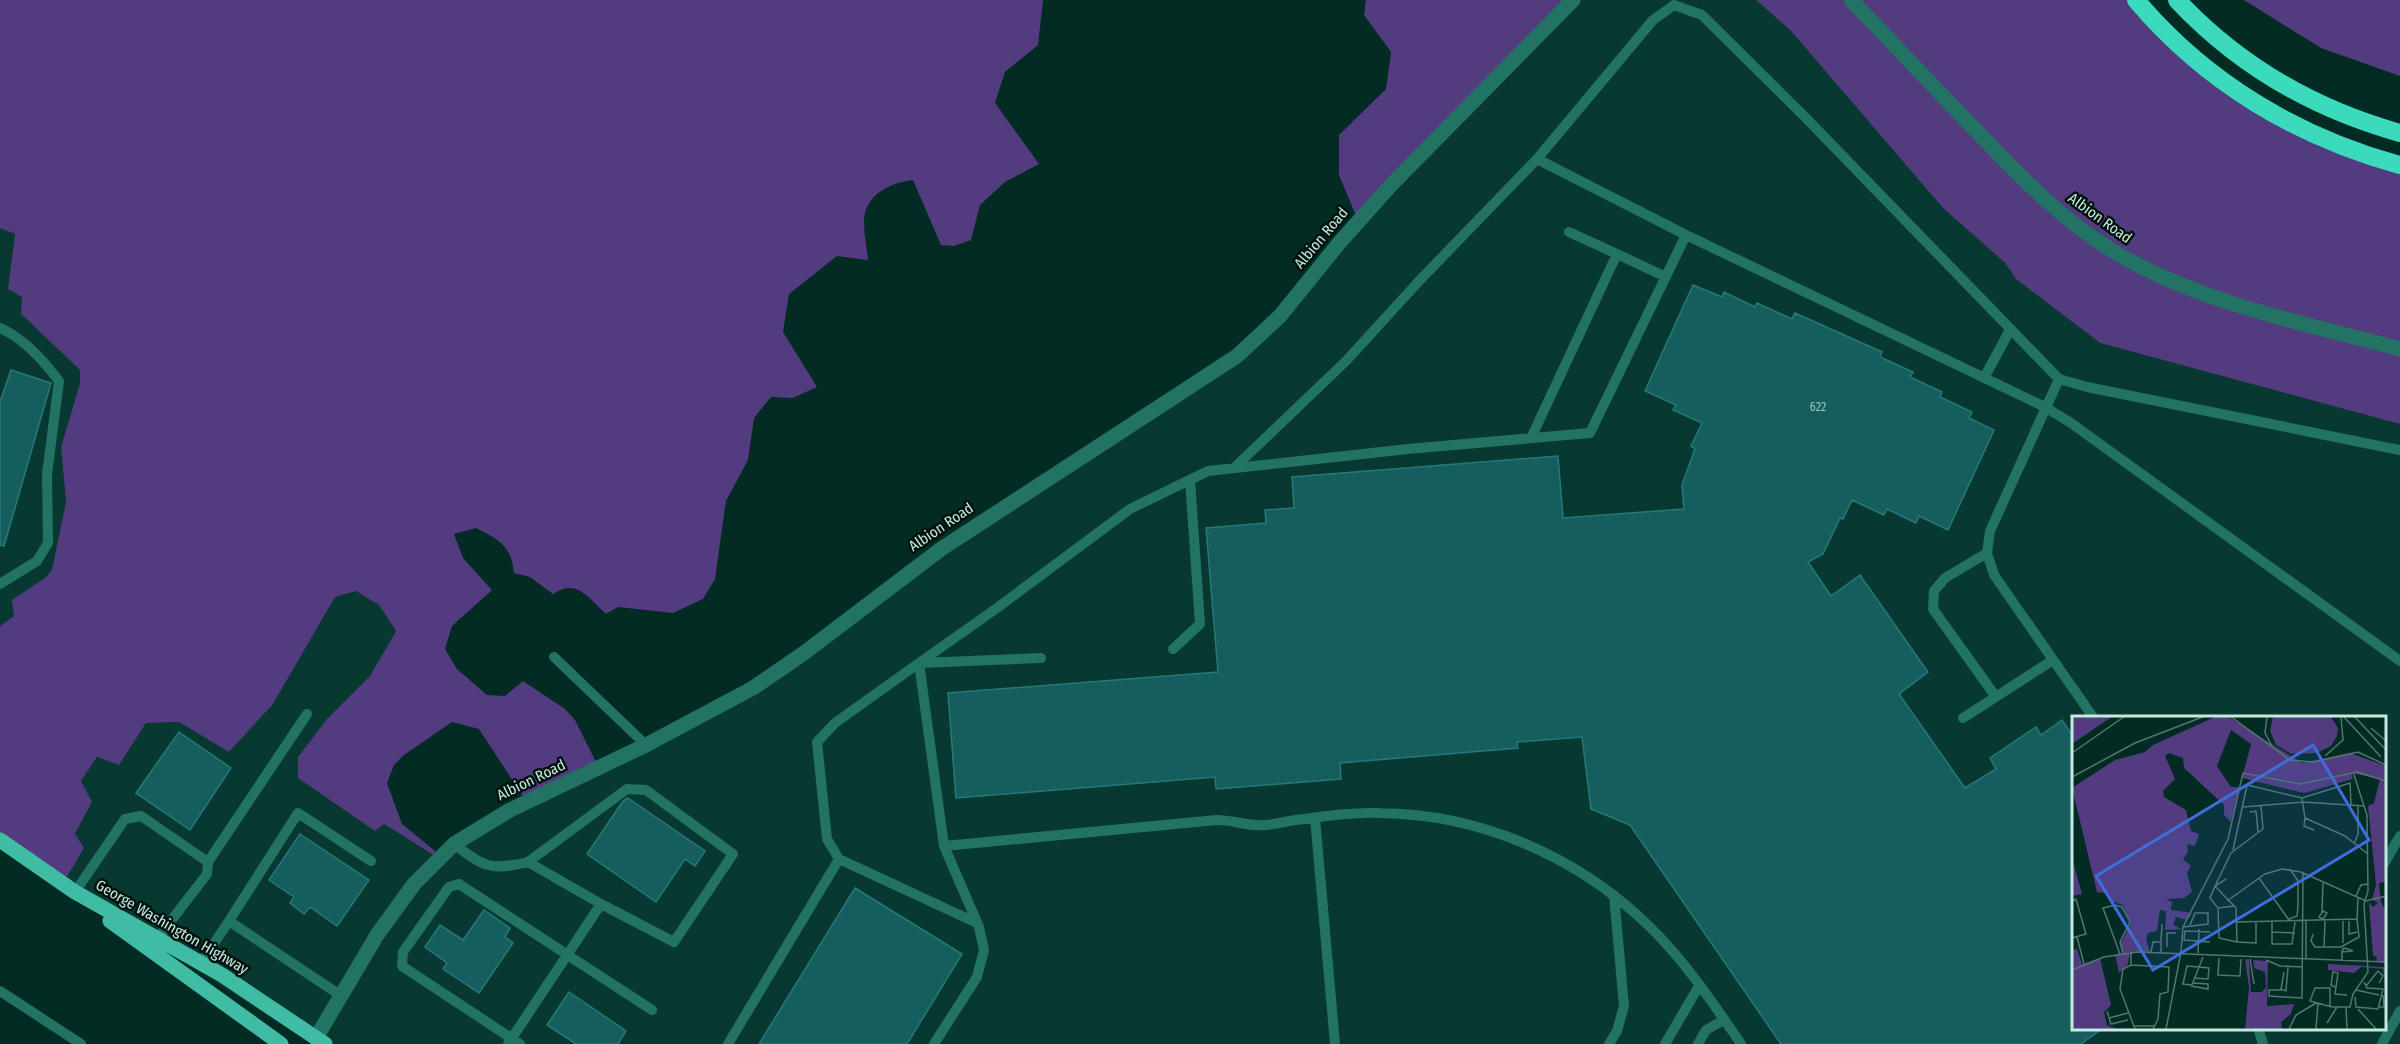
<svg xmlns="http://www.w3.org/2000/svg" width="2400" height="1044" font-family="'Fira Sans Condensed',sans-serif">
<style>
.built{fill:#073930;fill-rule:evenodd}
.green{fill:#523b7e}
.building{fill:#165d5e;stroke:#26797b;stroke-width:1.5}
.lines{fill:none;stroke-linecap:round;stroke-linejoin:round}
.lane{stroke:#227363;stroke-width:10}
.street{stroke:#227363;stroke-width:15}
.primary{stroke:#3fbca3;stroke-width:15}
.highway{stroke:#3bdabc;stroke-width:18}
.labels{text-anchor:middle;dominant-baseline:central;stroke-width:5;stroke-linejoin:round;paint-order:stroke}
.number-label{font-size:12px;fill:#9bc7c0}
.street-label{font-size:15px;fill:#c7eae0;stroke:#00120d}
.inset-road{fill:none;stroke:#51776f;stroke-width:1.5}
.view{fill:#3f6dda;fill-opacity:0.15;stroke:#3f6dda;stroke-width:3}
.inset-edge{fill:none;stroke:#c7eae0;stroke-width:3}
</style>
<rect width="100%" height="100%" fill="#022b24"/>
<path class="built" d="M1576,0h180l35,31 153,177 61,55 11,16 84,64 300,81v620h-2088l-243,-156 -5,-6 20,-34 -9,-13 17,-33 -11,-21 16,-24 22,8 27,-42 33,-1 94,-18 62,-107 21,-6 23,14 17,26 -26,45 -43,43 57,105 51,32 58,-36 192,-91 267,-185 312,-205 53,-64zM2073,717h311v311h-311z
M0,228l15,6 -6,55 13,8 -1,17 59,56v13l-19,64 5,55 -14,69 -38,45 -14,10z"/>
<path class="green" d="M0,0h1043l-5,45 -33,27 -10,31 44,61 -34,18 -25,23 -9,35 -17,6 -13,-1 -28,-65c-19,2 -43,12 -48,33 -3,11 2,35 3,47l-31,-4 -48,38 -6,38 34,55 -24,11 -22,-1 -17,21 -6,42 -22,41 -11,78 -12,20 -30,14 -55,-6 -12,7c-18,-16 -29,-36 -53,-20l-23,-17 -16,-4c-3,-28 -15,-33 -38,-45l-22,6 9,24 29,32 -40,36 -7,23 12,20 30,26 18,1 18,-15 42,28 10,11 24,48 -75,30 -45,-69 -27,-7 -48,33 -10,10 -7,18 15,41 38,31 -5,1 -51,-32 -9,7 -77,-53v-21l29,-38 43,-43 26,-45 -17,-26 -23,-14 -21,6 -62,107 -44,48 -50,-30 -33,1 -27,42 -22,-8 -16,24 11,21 -17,32 9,14 -20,34 -64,-35v-221l14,-10 -2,-16 33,-22 7,-8 14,-68 -5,-55 19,-64v-13l-59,-56 1,-17 -14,-8 7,-55 -15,-6z
M1366,0h210l-217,223 -20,-48v-40l47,-46 5,-37 -27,-37z
M1756,0h371l9,13 89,79 93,54 82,28v250l-300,-81 -84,-64 -11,-16 -62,-55 -152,-177z
M2244,0h156v76l-79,-28z"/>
<path class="building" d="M1693,285l29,12 2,-5 31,15 2,-4 35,16 3,-6 87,39 -2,5 33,15 -3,5 32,15 -2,5 32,15 -3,6 25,12 -46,100 -29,-14 -3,7 -29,-14 -3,6 -32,-15 -9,19 -3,-1 -17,36 -15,8 23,34 29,-21 68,97 -29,22 66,94 31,-19 -6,-11 46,-31 5,8 21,-15 11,16v292h30l-22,16h-300l-151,-219 -39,-16 -9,-72 -65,5 1,6 -178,15 1,16 -125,10 -1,-12 -259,21 -8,-105 270,-21 -12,-144 60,-5 -1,-13 29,-2 -2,-31 266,-21 5,62 121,-9 -2,-24 13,-36 -4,-3 11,-23 -29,-13 3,-5 -31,-14z
M11,370l40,13 -47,163 -4,-1v-143z
M179,732l52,36 -41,62 -54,-37z
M628,798l77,53 -10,15 -10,-7 -29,43 -69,-48 36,-53z
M300,834l69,46 -32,46 -27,-19 -6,7 -14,-11 4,-6 -25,-17z
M855,888l107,66 -55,90h-148z
M484,910l26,18 -5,9 8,6 -34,50 -36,-24 4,-6 -22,-16 15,-22 23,15z
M569,992l57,39 -8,13h-42l-29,-19z"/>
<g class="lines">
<path class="lane" d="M1537,159l149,76 359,172 26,16 329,238
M1617,254l49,23
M0,328c24,10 44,33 59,53l-12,93 1,69 -11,18 -37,23
M1984,378l26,-48
M1531,438l86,-184 -48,-22
M1234,468l112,-107 74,-81 117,-121 116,-139 21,-15 28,10 104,103 253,261
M1987,553l-42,25 -11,13 -1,18 63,88
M1173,649l27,-25 -10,-144
M554,657l92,88
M2093,717l-99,-142 -7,-22 3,-22 69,-152 28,8 313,63
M1963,718l90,-58
M1315,818l20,226
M454,844c30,23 36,27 74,18l73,42 73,38 59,-88 -87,-64 -19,-1 -99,73
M944,846l273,-26c14,0 27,5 41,5 10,1 21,-2 31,-4 30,-4 60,-9 91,-8 100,1 197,43 269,113 36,35 64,77 92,118
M208,862l99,-148
M2384,864l16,-28
M75,892l50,-73 16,-3 67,46 -1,12 -50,65
M229,921l69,-108 73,48
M977,923l-138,-64 -12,-20 -10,-97 18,-19 84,-60 122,-5
M201,963l28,-42 111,74
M0,991l81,53
M2258,1028l5,16
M508,1044l93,-140
M520,1044l-118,-78 1,-14 46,-65 10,-3 193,126
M728,1044l111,-185
M934,1044l43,-67 7,-27 -5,-23 -35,-81 -25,-183 78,-55 133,-99 78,-38 200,-22 182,-16 96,-198
M1609,1044l8,-13 7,-25 -10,-111
M1665,1044l34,-58
M1698,1044l8,-14 18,-10
M2382,1044l18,-33"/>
<path class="street" d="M1851,0c39,40 77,81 116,121 51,54 103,109 169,143 82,43 176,61 264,85
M316,1038l61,-103 37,-51 40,-40 56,-34 136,-65 107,-57 51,-35 137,-104 296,-193 43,-40 60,-74 51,-57 182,-185"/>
<path class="primary" d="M0,840l75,52 147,83 103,69
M110,921l171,123"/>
<path class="highway" d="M2136,0c69,82 161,137 264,165
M2177,0c61,65 137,109 223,133"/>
</g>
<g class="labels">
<g class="number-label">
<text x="1818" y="407">622</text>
</g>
<g class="street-label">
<text transform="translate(2100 218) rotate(36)">Albion Road</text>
<text transform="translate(1321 238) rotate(-50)">Albion Road</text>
<text transform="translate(941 527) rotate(-34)">Albion Road</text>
<text transform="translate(531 780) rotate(-26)">Albion Road</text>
<text transform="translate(172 927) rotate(30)">George Washington Highway</text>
</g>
</g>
<g transform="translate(2072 716)">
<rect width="314" height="314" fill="#022b24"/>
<path d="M0,0h41l-41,28zM145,0h10l75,47 48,-10 36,13 -1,116 -6,1 2,19 4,8v53l-9,-1 1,-5 -4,-1 -4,-54 4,5 5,-4 -6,-4 4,-14 -8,-79 6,-3 6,-24 -29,-6 2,6 -49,14 -58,-14 -4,-1 9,-34 -20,-14 -14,36 14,21h8l-8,35 -7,-7v-10l-40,-37 -1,-10 -14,-5 -4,3 10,23 -12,12 1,6 22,13 5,21 8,3 -4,12 -8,-2 1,8 -5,7 8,7 -4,7 5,19 -8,6 -18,1 6,3 -1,8 21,3 -5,7 -11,-3 -3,8 9,4 -17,1 1,-19 -6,-1 -3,21 -9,2 -2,6 4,13 -20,1 -2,11 -9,9 -4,-19 7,-1 -1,-10 10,-19 -8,-19 -11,-4 -7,-8 -8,-1 -25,-104 43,-28 30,-8 8,-7zM201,0h57l8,12 -1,8 -6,10 -14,7 -26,1 -15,-9 -6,-14zM0,142l10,36 -10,2zM5,233l5,15 18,-6 11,47 -7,7 3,13 10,4h-45v-79zM173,243l4,1 2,32h11l4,-5 -1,-15 -11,-4 -1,-8 15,1 -1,45 27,-2 -3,10 -10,8 1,7h-37l4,-41zM256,248l57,3v16l-2,-14 -22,-2 -7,6 -26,-3z" fill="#523b7e"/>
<path class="inset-road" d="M158,0l60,44 23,2 45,-10 28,13M195,0l-2,17 7,13M271,0l38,41M282,0l32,34M299,12l15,13M0,37l53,-37M253,40l18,-16 -2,-24M0,61l63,-34 70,-27M279,89l-1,-22 -48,15 3,20 40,18 23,18M171,91l60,-5 61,4M178,96l6,-1 2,21M233,102l-1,8 10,4M282,128l4,-10v-28M161,134l14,-65 55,13M187,162l30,42M154,163l-11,7 -5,12 8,10 16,-2M284,180l5,-11 7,-1M0,185l4,-2 10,35 -14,4M155,185l38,-27 17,-5 19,3 65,29 20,-5M146,192l1,30 18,4M251,195l4,2 -4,6 -4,-2zM250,197l1,-32M217,203l8,-3 1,-10v-25l-8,-12M271,205v22M277,205v13l8,-2M285,205l1,-24M165,206l120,-3M184,206v21l-19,-1 -1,-34 -21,-22 16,-33 32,-24 -2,-24M200,206v22h20l3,-22M111,211l25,-3v-11h-13l-5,12M138,216l-25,-1 -1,9 26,2M200,216l23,1M241,218l-2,7 4,6h26l18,-10 -2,-18M5,221l7,27M89,226l1,-18M95,231v-14h9M252,231l1,-26M59,236v13l-8,4 -3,20 15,40M79,236l2,-10h8v10M109,236l2,-25 45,-88 15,-66 57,11 57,-12 29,9M126,237l1,-24M48,238l-17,-46 12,-3 7,2 8,15 -10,20 3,11M147,242l-1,17 22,1 1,-17M178,243l4,25M194,244l14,6 23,1M234,244v-39M270,244v-9l2,-3 9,3 -11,1M59,249l38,2 -1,25 -8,2 -2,25 -5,10M0,254l32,-13 34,-5 248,10M212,256l-3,17 5,2 2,-24M110,268l10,1 11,-28M111,268l4,-18 22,2 -1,11 -14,-1M119,270l17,3v-5l-15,-1M294,270l12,-15 5,5 -4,7M263,271l-4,-2 2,-13 5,1 -3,21 12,1M210,274h-13v6l33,2 1,-125M284,274l23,5M283,281l1,10 22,2 5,-20 -16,-1 -3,-6M258,290v-18h-15l-5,13 22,6h18l3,-13 15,-22 -4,-68 4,-13 -1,-76 -14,-43M274,291l1,22M306,291h6l-1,-12M286,293l18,20M35,295l4,13 17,-4M37,302l19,-5M255,307l10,-16M62,310h21M94,313l15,-77M217,313l7,-14 20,-12M244,313l2,-26"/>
<path class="view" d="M241,29l56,95 -216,130 -57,-94z"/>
<rect width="314" height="314" class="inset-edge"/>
</g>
</svg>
